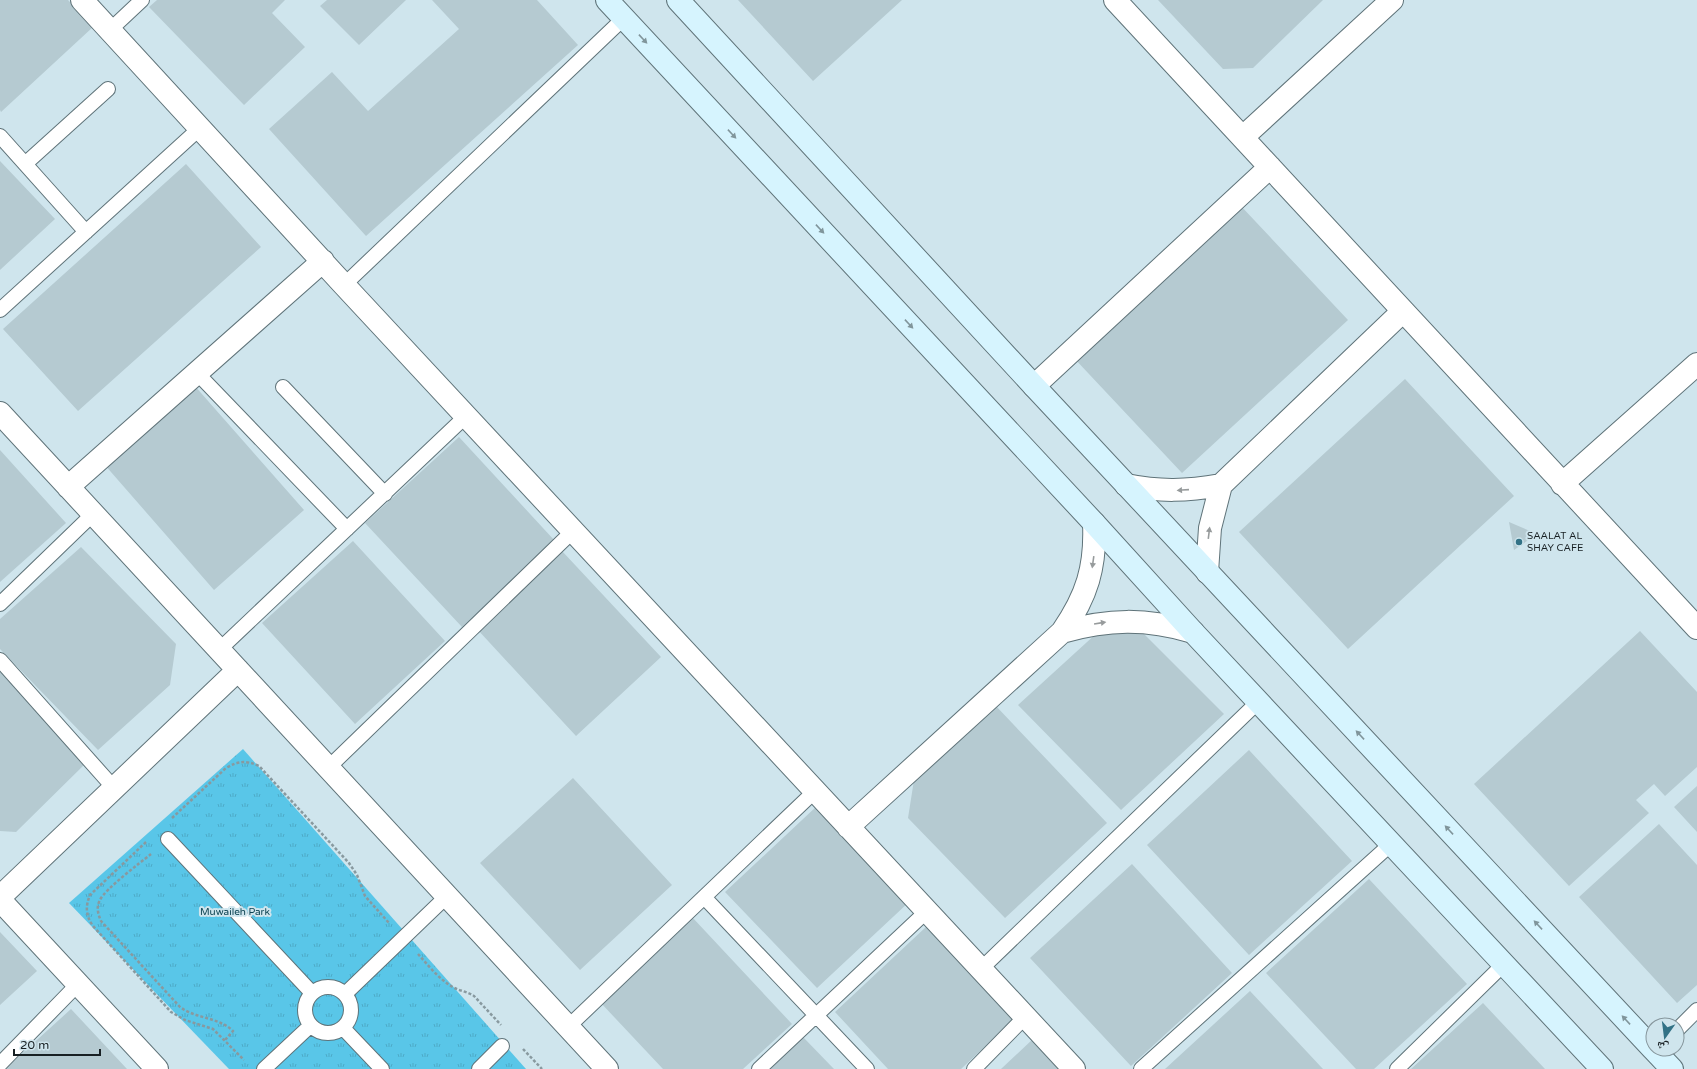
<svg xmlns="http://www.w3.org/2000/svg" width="1697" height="1069" font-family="'Varela Round','Noto Naskh Arabic',sans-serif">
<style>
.park{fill:url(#park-tufts)}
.building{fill:#b5cad1}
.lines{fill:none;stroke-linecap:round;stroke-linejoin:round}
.lane-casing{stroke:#5f7379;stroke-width:16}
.street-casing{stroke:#5f7379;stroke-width:24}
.secondary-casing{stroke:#5f7379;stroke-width:24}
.path{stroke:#88999f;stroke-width:2.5;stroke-dasharray:3 2;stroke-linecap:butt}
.lane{stroke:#fff;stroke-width:14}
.street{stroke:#fff;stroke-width:22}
.secondary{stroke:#d6f4fe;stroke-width:22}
.oneway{fill:#80959b}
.oneway2{fill:#979b9c}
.poi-dot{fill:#327286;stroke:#cfe5ed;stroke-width:1.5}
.labels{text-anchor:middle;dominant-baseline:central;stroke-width:4;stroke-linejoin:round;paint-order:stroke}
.poi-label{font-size:10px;fill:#182023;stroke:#cfe5ed;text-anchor:start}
.park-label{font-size:10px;fill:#0b4251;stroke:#cfe5ed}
</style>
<defs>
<pattern id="park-tufts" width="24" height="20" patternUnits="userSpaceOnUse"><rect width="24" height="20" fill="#59c6e8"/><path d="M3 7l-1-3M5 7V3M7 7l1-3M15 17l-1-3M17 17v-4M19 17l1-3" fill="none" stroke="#4daac7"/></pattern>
</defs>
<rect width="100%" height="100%" fill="#cfe5ed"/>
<path class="park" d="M243,749l283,320h-297l-160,-166z"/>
<path class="building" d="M0,0h68l25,27 -92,85 -1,-2z
M157,0h128l-13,13 33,34 -61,58 -95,-98z
M327,0h79l-47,45 -39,-39z
M432,0h105l41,45 -212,191 -97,-107 63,-57 36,39 91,-82z
M738,0h164l-89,81z
M1158,0h165l-70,68 -30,1z
M0,161l55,58 -55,51z
M186,164l75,83 -183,164 -75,-82z
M1239,204l109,116 -166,153 -109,-116z
M1405,379l109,117 -166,153 -109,-117z
M194,385l110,125 -90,80 -110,-126z
M459,437l96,104 -93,86 -97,-104z
M0,450l66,73 -66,59z
M1509,522l28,12 -23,16z
M353,541l92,100 -90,83 -93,-101z
M81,547l95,97 -6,41 -72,65 -98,-101v-30z
M562,551l99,106 -85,79 -99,-107z
M1640,631l57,61v75l-32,29 -11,-12 -18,16 13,13 -80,73 -95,-102z
M1098,632h44l82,82 -103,96 -103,-105z
M0,667l86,96 -70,69 -16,-1z
M995,705l112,118 -102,95 -97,-100 6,-38z
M1249,750l103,111 -103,94 -102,-110z
M573,778l99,107 -92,85 -100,-107z
M1697,786v46l-23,-25z
M818,805l91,97 -92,86 -92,-96z
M1659,824l38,41v120l-20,18 -98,-106z
M1132,864l100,109 -101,93 -101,-108z
M1369,879l98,105 -93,85h-18l-90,-96z
M692,917l100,107 -49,45h-80l-63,-67z
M927,926l88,93 -54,50h-73l-53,-57z
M0,932l37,39 -37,34z
M1250,991l73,78h-158z
M1483,1003l62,66h-134z
M71,1009l56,60h-122z
M803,1037l31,32h-65z
M1034,1038l29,31h-62z"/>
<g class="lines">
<defs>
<path id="lane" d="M110,30l32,-30
M0,136l86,96
M25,164l83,-75
M344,285l280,-267
M0,310l200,-182
M197,373l150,156
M283,387l102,107
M0,604l93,-90
M219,650l247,-234
M0,660l114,128
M328,768l245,-237
M168,839l144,154
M704,897l163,172
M981,969l277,-267
M305 1010a23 23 0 1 1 46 0a23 23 0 1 1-46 0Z
M345,994l101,-97
M568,1027l247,-236
M343,1028l39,41
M1677,1030l20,-20
M0,1064l78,-80
M264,1069l46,-43
M479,1069l23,-23
M759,1069l168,-158
M974,1069l51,-52
M1141,1069l250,-225
M1397,1069l107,-105"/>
<path id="street" d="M82,0l262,285 730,784
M1115,0l582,628
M1243,137l149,-137
M1034,386l236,-219
M0,413l607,656
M1562,484l135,-120
M1126,485c34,7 61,6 95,0
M68,487l255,-226
M1207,572l3,-44 11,-43 181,-173
M1062,632c46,-13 84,-14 131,0
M848,827l214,-195c25,-36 34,-65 32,-109
M0,897l238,-227
M0,900l157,169"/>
<path id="secondary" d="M607,0l487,523 99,109 409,437
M678,0l356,386 619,663
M1653,1049l19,20"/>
</defs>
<use href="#lane" class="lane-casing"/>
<use href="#street" class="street-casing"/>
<use href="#secondary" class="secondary-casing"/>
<path class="path" d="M172,818l54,-50c12,-7 20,-8 33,-2l90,97 8,12 8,21 24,27
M146,842l-56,53c-5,12 -4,21 3,31l78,86 14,8 28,9 31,31
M151,854c-11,9 -46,35 -51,46 -4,7 -2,14 1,21l79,86c16,12 39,10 53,24l-8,9
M418,954c10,11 20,24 33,32 7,5 16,5 23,10l27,29
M523,1049l19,20"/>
<use href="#lane" class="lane"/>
<use href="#street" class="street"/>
<use href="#secondary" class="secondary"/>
</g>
<defs><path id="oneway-solid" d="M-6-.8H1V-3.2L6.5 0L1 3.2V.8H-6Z"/></defs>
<g class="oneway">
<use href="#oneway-solid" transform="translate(643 39) rotate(47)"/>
<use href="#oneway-solid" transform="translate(732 134) rotate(47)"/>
<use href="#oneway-solid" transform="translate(820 229) rotate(47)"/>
<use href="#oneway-solid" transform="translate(909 324) rotate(47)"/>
<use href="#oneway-solid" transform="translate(1360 735) rotate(-133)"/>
<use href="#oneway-solid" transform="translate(1449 830) rotate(-133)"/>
<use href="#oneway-solid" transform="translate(1538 925) rotate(-133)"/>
<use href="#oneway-solid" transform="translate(1626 1020) rotate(-133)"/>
</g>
<g class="oneway2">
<use href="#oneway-solid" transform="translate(1183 490) rotate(176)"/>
<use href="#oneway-solid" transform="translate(1209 533) rotate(-83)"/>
<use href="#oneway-solid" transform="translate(1093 562) rotate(98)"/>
<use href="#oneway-solid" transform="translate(1100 623) rotate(-9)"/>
</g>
<circle class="poi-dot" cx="1519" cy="542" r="4"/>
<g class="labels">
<g class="poi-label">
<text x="1527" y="536">SAALAT AL<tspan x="1527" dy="12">SHAY CAFE</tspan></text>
</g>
<g class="park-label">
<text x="235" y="912">Muwaileh Park</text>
</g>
</g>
<g transform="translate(1665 1037) rotate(194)"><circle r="19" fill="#cfe5ed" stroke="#86969c"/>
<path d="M0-3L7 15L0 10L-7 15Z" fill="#327286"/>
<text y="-6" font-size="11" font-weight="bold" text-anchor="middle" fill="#182023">ش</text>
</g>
<path d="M14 1049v6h86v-6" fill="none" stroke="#182023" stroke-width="2"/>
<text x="20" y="1049" font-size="12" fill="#182023" stroke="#cfe5ed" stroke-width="3" paint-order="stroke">20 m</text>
</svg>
